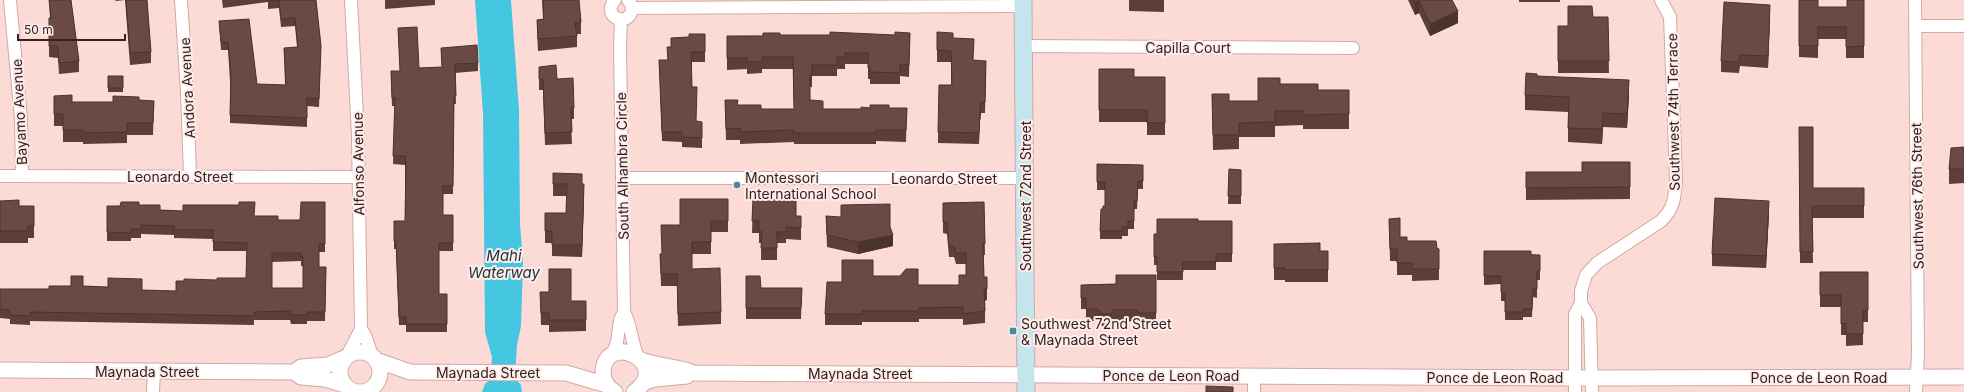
<svg xmlns="http://www.w3.org/2000/svg" width="1964" height="392" font-family="Inter,sans-serif">
<style>
.water{fill:#45c7e2}
.lines{fill:none;stroke-linecap:round;stroke-linejoin:round}
.minor-casing{stroke:#d0a9a4;stroke-width:14}
.tertiary-casing{stroke:#d0a9a4;stroke-width:17}
.secondary-casing{stroke:#d0a9a4;stroke-width:19}
.minor{stroke:#fff;stroke-width:12}
.tertiary{stroke:#fff;stroke-width:15}
.secondary{stroke:#c4e5ec;stroke-width:17}
.wall{fill:#5c3f3b;fill-rule:evenodd}
.shaded-wall{fill:#4b3330}
.building{fill:#6b4945;stroke:#4b3330;fill-rule:evenodd}
.poi-dot{fill:#478a9a;stroke:#feecea;stroke-width:1.5}
.labels{text-anchor:middle;dominant-baseline:central;stroke-width:4;stroke-linejoin:round;paint-order:stroke}
.street-label{font-size:14px;fill:#312220;stroke:#feecea}
.poi-label{font-size:14px;fill:#312220;stroke:#feecea;text-anchor:start}
.water-label{font-size:15px;font-style:italic;fill:#21373c;stroke:#feecea}
</style>
<rect width="100%" height="100%" fill="#fcdbd7"/>
<path class="water" d="M475,0h36l8,110 1,115 3,38 -2,63 -4,19 -2,33 6,7 1,7h-40l3,-8 5,-5 2,-22 -7,-25 -2,-218z"/>
<g class="lines">
<defs>
<path id="minor" d="M10,0l11,119 1,57
M181,0l6,92 3,83
M351,0l7,136 3,193 4,6 7,21
M615,0c-10,10 -1,23 12,18 6,-5 7,-12 1,-18
M1915,0l3,354 -2,38
M632,8l391,-2
M1915,26h49
M1023,46l330,2
M0,176l359,1
M623,178h402
M1581,303l9,15 2,74
M624,312c8,14 7,30 14,45
M347,356l14,-27
M612,356l5,-14 3,-22 4,-8 -4,-266 1,-26
M153,392l1,-21
M370,392l3,-5
M1254,392v-17
M1575,392v-78l6,-11v-12l5,-16 11,-12 64,-42c13,-12 14,-24 15,-41l-6,-163 -9,-17"/>
<path id="tertiary" d="M340 372a20 20 0 1 1 40 0a20 20 0 1 1-40 0Z
M376,360l34,12 156,1 41,12
M641,360c18,7 37,6 53,13l897,5 373,-1
M0,370l294,2 7,5 24,2 20,6
M294,372l7,-5 27,-2 16,-7
M643,383l12,-4 32,-3
M615,392c-7,-4 -12,-12 -12,-21 4,-41 70,-7 31,21"/>
<path id="secondary" d="M1023,0l3,392"/>
</defs>
<use href="#minor" class="minor-casing"/>
<use href="#tertiary" class="tertiary-casing"/>
<use href="#secondary" class="secondary-casing"/>
<use href="#minor" class="minor"/>
<use href="#tertiary" class="tertiary"/>
<use href="#secondary" class="secondary"/>
</g>
<path class="wall" d="M49,0h22l8,61v11l-20,2 -1,-16 -9,-1v-39h1z
M115,0h32l4,52v11l-21,2 -5,-65 -9,1z
M222,0h94l5,46 -2,61 -12,-1v21l-77,-4v-42l-2,-31h-7l-2,-29 38,63 28,1 -1,-37 13,-1 -2,-21 -14,1 -2,-19 -11,1v-7l-45,6z
M385,0h50v5l-50,4z
M542,0h37l2,22v12h-4v13l-39,4 -1,-19v-12l6,-1z
M1129,0h35v12l-35,-1z
M1408,0h44l6,23 -28,13 -11,-23 -4,2z
M1519,0h41v2h-41z
M1799,0l19,7h29l17,-7v58h-18v-19h-28v19l-19,-1z
M1770,16l-2,52 -28,-2 -1,7 -18,-1v-11z
M1593,17h15l1,56h-51v-47h10z
M398,28l21,40 23,-1 -1,-19 37,15v8l-23,2 1,31h-2l-1,90h-10v21h10v36h-14v43h8v38h-41v-7h-7l-3,-76h-2v-28h11v-56l-12,-1 2,-58h-3l-1,-27v-8h9z
M937,32l16,6 20,22 13,12 -1,41h-4l-1,8 -1,23 -41,-1v-11l13,-47v-23h-14z
M910,33l-1,44 -9,-1v8h-30v-5h-2v-15h-23v5h-8v7h-25v11h-2v13l13,9h38l28,-1h18l-1,34 -30,-1v3h-82v-2l-54,2v-4h-14l-1,-40 12,5 24,4h33l-1,-40h-31v4l-15,1v-5l-20,1v-34l168,-1z
M705,34v28h-13v25l4,34 6,1v26l-20,-1v-5l-20,-1 -3,-81h8l4,-13v-9l18,-1z
M539,67l18,12 17,29v11h-3l1,25 -27,1 -2,-55h-4z
M1099,69l35,8h31v58h-18v-13h-48z
M108,76h15v16h-15z
M1537,76l92,19 -2,33 -24,-1 -1,17 -34,-2v-30l-43,-2v-15z
M1318,90h31v39h-46v-4l-28,1v11h-36v12l-26,1 -1,-56 17,7h29z
M54,96l18,6h41l26,-2 15,1 -1,34h-26v8l-44,1v-2h-20v-16h-9z
M1799,127l14,61h51v30h-52l1,45h-13z
M1964,147v36l-15,1v-15z
M1630,162v37l-104,1v-28h56z
M1097,164l46,1v24h-5l-1,20h-3v20h-6v7h-6v3h-22v-8l3,-22 2,-3v-16h-8z
M1229,169l12,1v34h-13z
M553,173l29,11 2,12 -2,61 -30,-1v-13h-7v-30h21l1,-17h-14z
M728,199v33h-17v22h-19v15l29,43v12l-43,2 -1,-40h-16l-1,-32h1l19,-29z
M753,199l43,17 5,12v12l-15,-1v4h-9v17h-16v-17h-2v-10h-7z
M0,201l19,5h15v32h-6v5h-28z
M325,202v50h-6v15h7l-1,54h-18v3h-16l-1,-4h-36v5l-224,-4v4l-20,-1v-5l-10,-1v-29h49l22,-3h12l59,4 34,1 8,-10 33,-1 29,-2 1,-27h-34v-12l-39,-1v-3l-33,-1v4h-10v3h-24v-35h13l19,-1 21,5 95,6 23,4h22zM301,261v5h2v22h-31v-26z
M984,202l1,53h-2l1,22 3,12v11l-2,1v22l-22,2v-6h-44v3h-57v3h-37v-11l17,-32 31,-6 45,9h41l7,-10v-11h-10l-2,-7h-5l-2,-23 -4,-1v-30z
M1769,213l-3,55 -54,-2v-12z
M826,216l64,11 3,19 -35,8 -31,-7z
M1389,219l11,18 7,4 30,7 2,1v31l-27,1v-6h-15v-14h-7z
M1198,221h34v41h-16v8h-33v10h-26v-15h-3v-31h3z
M1274,244l46,7h8v31h-43v-2h-11z
M1484,251l56,4v25h-3v18l-4,-1 -1,20h-9v3h-18v-19h-4v-17l-17,1z
M1820,272h48v50h-5v23l-17,1v-11h-5v-28h-21z
M1156,275v49h-18v-3l-26,1v4h-12v-3h-2v-2h-12v-12h-5v-24l35,-1z
M746,276l15,12h41l-1,31h-55z
M540,292l31,9h15v30l-37,1v-7h-8z"/>
<path class="shaded-wall" d="M1419,1v12l-4,2v-12z
M1770,5v11l-2,52v-12z
M1458,11v12l-28,13v-12z
M1629,80v15l-2,33v-14z
M981,102v11l-1,8 -1,23 1,-34z
M1603,113v14l-1,17v-15z
M584,184v12l-2,61v-12z
M1769,201v12l-3,55v-12z
M893,235v11l-35,8v-12z"/>
<path class="building" d="M49,0h22l8,61 -20,2 -1,-17h-9v-28h2z
M126,0h21l4,52 -21,1z
M268,0h48l5,46 -2,53 -12,-1v20l-77,-3 1,-41 -3,-32h-7l-2,-21 30,-2 8,65 29,1 -2,-37 14,-1 -3,-29 -14,1 -2,-19 -11,1z
M543,0h36l2,22 -6,1 2,13 -39,3 -1,-19 7,-1z
M1413,0h39l6,11 -28,13 -11,-23 -4,2z
M1799,0h19v7h29v-7h17v46l-18,1v-20h-28v19h-19z
M1724,2l46,3 -2,51 -28,-1 -1,7 -18,-1z
M1568,6h24l1,11h15l1,44h-51v-35h10z
M417,27l2,41 23,-1 -1,-19 36,-3 1,18 -23,1 1,32h-2l-1,90h-10v29h10v28h-14v51h8v30h-41v-7h-7l-3,-76h-2v-20h11l1,-57 -1,-8h-12l2,-58h-3l-1,-27h9l-2,-43z
M830,32l65,3v-3l15,1 -1,32h-9v8l-30,-1v-5l-2,1v-15h-23v4h-8v8h-25v10h-2v25l13,1v8h38v-2l9,1v-3h19v3h18l-1,22h-30v3h-82v-3l-54,2v-4l-14,1 -1,-29h13l-1,5h24v4h33l-1,-52h-31v5h-15v-4h-20v-22h36v-3h17v2h50z
M937,32l16,1v5l21,1 -1,21 13,1 -1,41h-4l-1,8 -1,23 -41,-1 1,-47h13l-1,-34 -14,-1z
M689,34h16v18h-14l1,35h5l-1,34 6,1v16l-20,-1v-5h-20l-3,-72h9l-1,-13h4v-9l18,-1z
M556,65l1,14 16,-1 1,30h-3l1,24 -27,1 -2,-54h-4v-12z
M1099,69h35v8h31v46h-18v-13h-48z
M1526,73l11,1v2l92,4 -2,34 -24,-1 -1,16 -34,-1 1,-31 -44,-2z
M108,76h15v12h-15z
M1258,78h22v6h38v6h31v24l-46,1v-4h-28v11l-36,1v12h-26l-1,-41h17v7h29z
M72,95v7h41v-6l26,1v3l15,1 -1,22h-26v9l-44,1v-3h-20v-16h-9v-18z
M1799,127h14v61h51v18h-52l1,46h-13z
M1964,147v22h-15l2,-21z
M1582,162h48v25l-104,1v-16h56z
M1097,164l46,1v16h-5l-1,20h-3v20h-6v6h-6v4h-22l1,-22h2v-3h2v-24h-8z
M1229,169l12,1v26h-13z
M553,173l29,1v10h2l-2,61h-30v-14h-7v-18h21l1,-29h-14z
M1715,198l54,3 -3,55 -54,-2z
M680,199h48v22h-17v21h-19v27l28,-1 1,44 -43,2 -1,-40h-16l-1,-20h2l-1,-29h19z
M753,199l43,1v16h5v12l-15,-1v5h-9v16h-16l1,-16 -3,-1v-10h-7z
M19,200v6h15v20h-6v5h-28v-30z
M121,202h18v3h21v5l23,1v-6h56v-3h16l-1,14h24v4h22l1,-18h24v42h-6v23h7l-1,45h-18v3h-16l-1,-4 -36,1v4l-224,-4v4l-20,-1v-5l-10,-1v-20h49v-3h22v-10h12v10l25,1v-9l34,1v11l34,1v-10h8v-2l33,1v-2h29l1,-35 -34,-1v-12h-39v-4l-33,-1v4h-10v4l-24,-1v-26h13zM272,253h29v4h2v31h-31z
M984,202l1,42 -2,-1 1,34h3v12h-3l1,22 -22,3v-7l-44,1v3h-57v3h-37l2,-32h15v-22h31v16h27l6,-7h12v16h41v-10h7v-22h-10l-2,-7h-5l-2,-24h-4v-19z
M890,204v23l3,8 -35,7 -31,-7 -1,-19 15,1v-12z
M1400,218v19h7v4h29l1,7 2,1v20h-27v-6h-15v-14h-7l-1,-30z
M1157,219h41v2h34v33h-16v8h-34l1,10h-26v-15h-3v-23h3z
M1320,243v8h8v19h-43v-2h-11v-24z
M1484,251h47v4h9v16l-3,1v17h-4l-1,20h-9v3h-18v-19l-4,-1v-16h-17z
M549,269h22v32h15v19h-37v-7h-8l-1,-21h9z
M1820,272h48v38l-5,1v23h-17v-11l-5,1v-29h-21z
M1116,275h40v38h-18v-3h-26v4h-12v-3h-2v-2h-12v-11h-5v-13l35,-1z
M746,276h14l1,12h41l-1,20h-55z
M1206,386l27,1v5h-27z"/>
<g class="poi-dot">
<circle cx="737" cy="185" r="4"/>
<rect x="1009" y="327" width="8" height="8" rx="2"/>
</g>
<g class="labels">
<g class="street-label">
<text x="1188" y="47">Capilla Court</text>
<text transform="translate(187 88) rotate(-93)">Andora Avenue</text>
<text transform="translate(19 112) rotate(-93)">Bayamo Avenue</text>
<text transform="translate(1673 112) rotate(-91)">Southwest 74th Terrace</text>
<text transform="translate(358 164) rotate(-91)">Alfonso Avenue</text>
<text transform="translate(622 166) rotate(-91)">South Alhambra Circle</text>
<text x="180" y="176">Leonardo Street</text>
<text x="944" y="178">Leonardo Street</text>
<text transform="translate(1025 196) rotate(-90)">Southwest 72nd Street</text>
<text transform="translate(1917 196) rotate(-91)">Southwest 76th Street</text>
<text x="147" y="371">Maynada Street</text>
<text x="488" y="372">Maynada Street</text>
<text x="860" y="373">Maynada Street</text>
<text x="1171" y="375">Ponce de Leon Road</text>
<text x="1495" y="377">Ponce de Leon Road</text>
<text x="1819" y="377">Ponce de Leon Road</text>
</g>
<g class="poi-label">
<text x="745" y="177">Montessori<tspan x="745" dy="16">International School</tspan></text>
<text x="1021" y="323">Southwest 72nd Street<tspan x="1021" dy="16">&amp; Maynada Street</tspan></text>
</g>
<g class="water-label">
<text x="504" y="255">Mahi<tspan x="504" dy="17">Waterway</tspan></text>
</g>
</g>
<path d="M18 34v6h107v-6" fill="none" stroke="#312220" stroke-width="2"/>
<text x="24" y="34" font-size="12" fill="#312220" stroke="#feecea" stroke-width="3" paint-order="stroke">50 m</text>
</svg>
